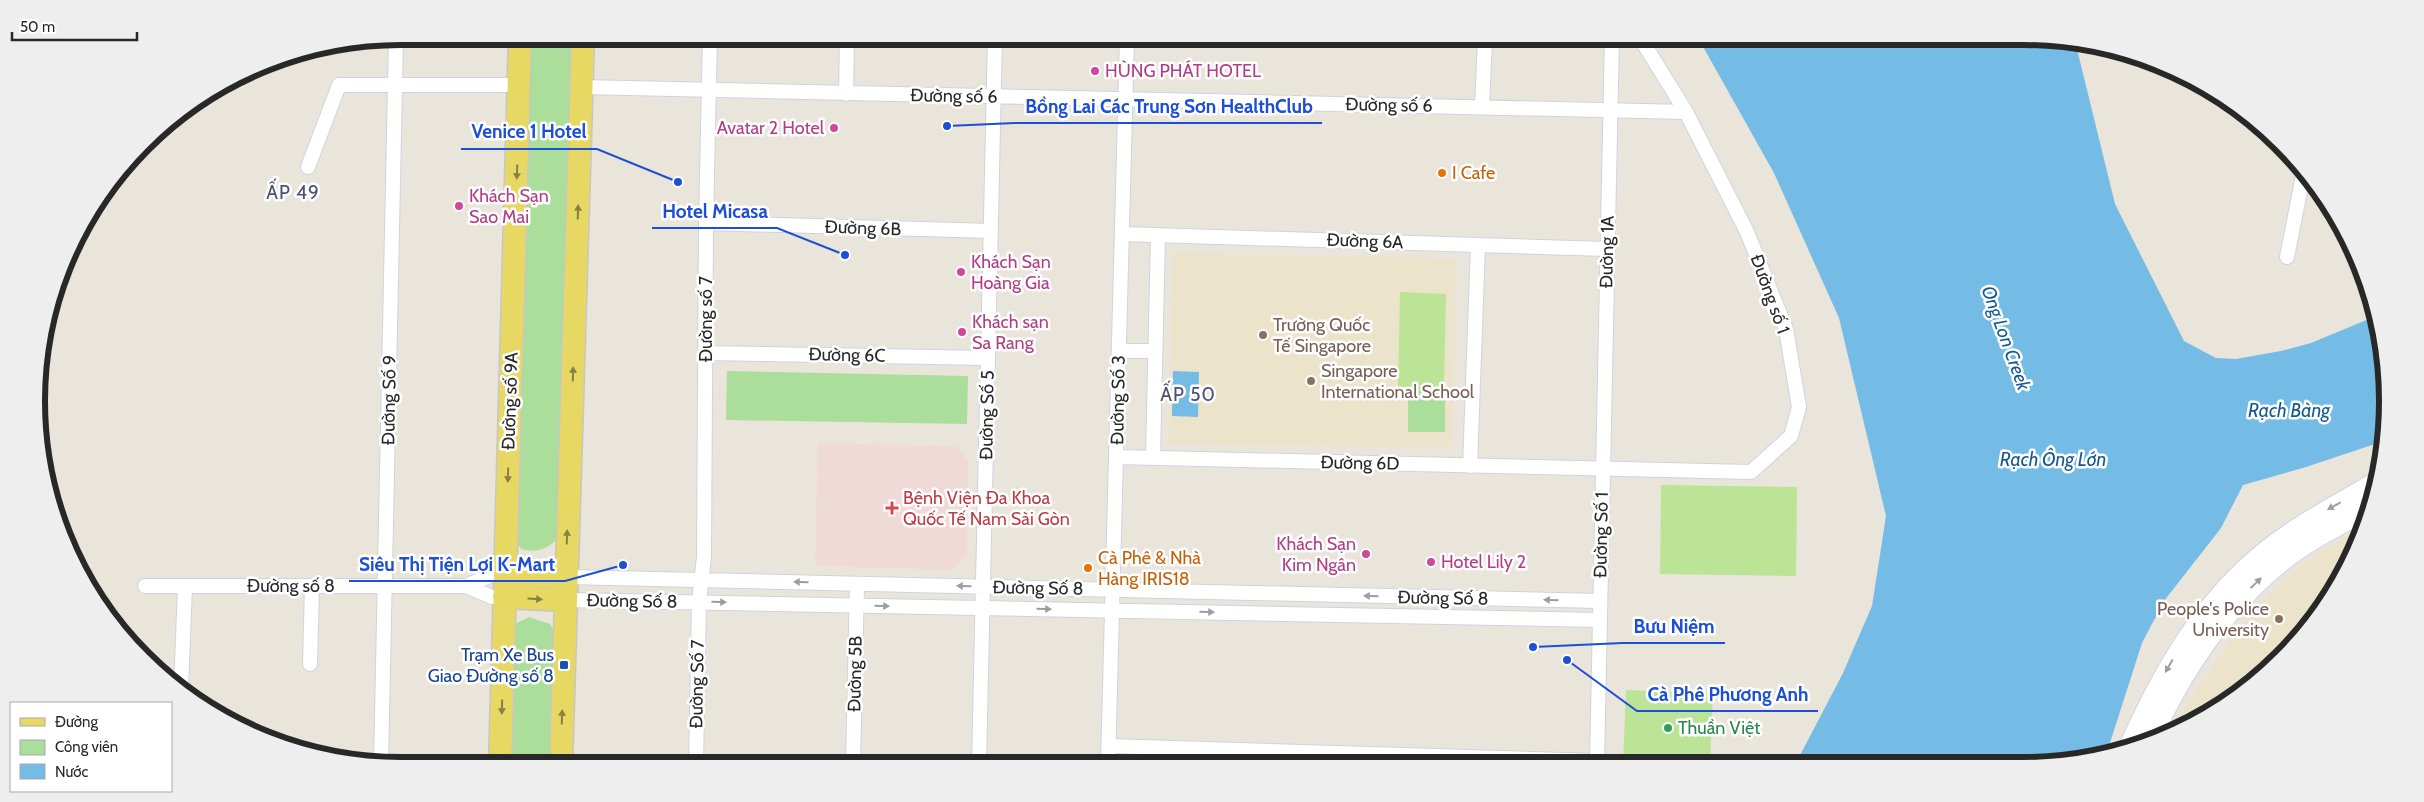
<svg xmlns="http://www.w3.org/2000/svg" width="2424" height="802" font-family="Cabin,sans-serif">
<style>
.education{fill:#ebe4cb}
.medical{fill:#f0dad8}
.green{fill:#aade9a}
.pitch{fill:#bbe496}
.water{fill:#74bbe6}
.lines{fill:none;stroke-linecap:round;stroke-linejoin:round}
.minor-casing{stroke:#d0d2e1;stroke-width:16}
.secondary-casing{stroke:#d0d2e1;stroke-width:22}
.primary-casing{stroke:#c7c7c7;stroke-width:25}
.minor{stroke:#fff;stroke-width:14}
.secondary{stroke:#fff;stroke-width:20}
.primary{stroke:#e7d763;stroke-width:22}
.oneway{fill:#888046}
.oneway2{fill:#9e9e9e}
.hotel-dot{fill:#d1479c;stroke:#fff;stroke-width:2}
.food-dot{fill:#e8710a;stroke:#fff;stroke-width:2}
.education-dot{fill:#8d6e63;stroke:#fff;stroke-width:2}
.health-dot{fill:#e0444e;stroke:#fff;stroke-width:2}
.transit-dot{fill:#1a4fb4;stroke:#fff;stroke-width:2}
.leisure-dot{fill:#2e9e5b;stroke:#fff;stroke-width:2}
.labels{text-anchor:middle;dominant-baseline:central;stroke-width:5;stroke-linejoin:round;paint-order:stroke}
.hotel-label{font-size:18px;fill:#b23c85;stroke:#fff;text-anchor:start}
.street-label{font-size:18px;fill:#282828;stroke:#fff}
.food-label{font-size:18px;fill:#c56008;stroke:#fff;text-anchor:start}
.education-label{font-size:18px;fill:#785e54;stroke:#fff;text-anchor:start}
.health-label{font-size:18px;fill:#be3a42;stroke:#fff;text-anchor:start}
.transit-label{font-size:18px;fill:#164399;stroke:#fff;text-anchor:end}
.leisure-label{font-size:18px;fill:#27864d;stroke:#fff;text-anchor:start}
.neighbourhood-label{font-size:19px;letter-spacing:1px;fill:#4c4f76;stroke:#fff}
.water-label{font-size:19px;font-style:italic;fill:#15588f;stroke:#fff}
.rim{fill:none;stroke:#282828;stroke-width:6}
.leader{fill:none;stroke:#1d4ed8;stroke-width:2}
.callout-dot{fill:#1d4ed8;stroke:#fff;stroke-width:2}
.callout-label{font-size:19px;text-anchor:middle;font-weight:bold;fill:#1d4ed8;stroke:#fff;stroke-width:5;stroke-linejoin:round;paint-order:stroke}
</style>
<rect width="100%" height="100%" fill="#eae5db"/>
<path class="education" d="M1173,252l283,7 -5,188 -282,-3z
M2360,529l-21,54 -75,92 -80,53 -10,3 15,-31 42,-60 34,-41 38,-36z"/>
<path class="medical" d="M818,443l138,3 12,15 -1,94 -15,15 -137,-4z"/>
<path class="green" d="M530,36h43l-15,502c-11,12 -22,15 -37,11l-6,-9z
M727,371l241,5 -1,48 -241,-4z
M1408,387h37v45h-37z
M529,617l21,7 6,10 -3,131 -43,1 2,-134 5,-9z"/>
<path class="pitch" d="M1400,292l46,2 -2,93h-46z
M1661,485l136,2 -1,89 -136,-2z
M1626,690l87,3 -3,70h-87z"/>
<path class="water" d="M1697,36h326l52,5 40,163 69,137 32,17 20,1 45,-8 30,-8 65,-27c13,40 12,84 8,125l-78,26 -63,18 -22,43 -57,73 -22,42 -35,109 -36,11h-275l47,-90 29,-67 14,-90 -47,-198 -65,-145z
M1173,371l26,1 -1,45 -26,-1z"/>
<g class="lines">
<defs>
<path id="minor" d="M1482,36l3,5 -3,66
M582,87l1104,25
M846,94l1,-58
M308,167l31,-82h181
M706,223l285,8
M1122,234l485,15
M2287,257l17,-86
M1119,351h36
M706,353l282,5
M1117,457l634,15 40,-36 8,-29 -13,-78 -39,-97 -61,-120 -47,-76
M1153,458l5,-223
M1470,466l8,-221
M566,577l1034,24
M145,586h321l26,11h12
M466,586l26,-11h13
M565,600l1034,20
M310,664l2,-78
M181,690l4,-104
M1109,746l488,15
M1597,763l15,-727
M381,764l15,-727
M1108,764l19,-728
M1244,764v-14
M696,765l3,-163 5,-45 2,-334 4,-187
M853,765l4,-181
M979,765l16,-729"/>
<path id="secondary" d="M2151,738c33,-70 74,-133 136,-181 24,-19 53,-32 79,-47
M2130,745c37,-82 82,-159 158,-210 29,-20 59,-36 89,-53"/>
<path id="primary" d="M505,575l61,2
M504,597l61,3
M561,765l22,-729
M500,766l20,-730"/>
</defs>
<use href="#minor" class="minor-casing"/>
<use href="#secondary" class="secondary-casing"/>
<use href="#primary" class="primary-casing"/>
<use href="#minor" class="minor"/>
<use href="#secondary" class="secondary"/>
<use href="#primary" class="primary"/>
</g>
<defs><path id="oneway-solid" d="M-6-.8H1V-3.2L6.5 0L1 3.2V.8H-6Z" transform="scale(1.25)"/></defs>
<g class="oneway">
<use href="#oneway-solid" transform="translate(517 172) rotate(92)"/>
<use href="#oneway-solid" transform="translate(578 212) rotate(-88)"/>
<use href="#oneway-solid" transform="translate(573 374) rotate(-88)"/>
<use href="#oneway-solid" transform="translate(508 475) rotate(92)"/>
<use href="#oneway-solid" transform="translate(567 537) rotate(-88)"/>
<use href="#oneway-solid" transform="translate(535 599) rotate(3)"/>
<use href="#oneway-solid" transform="translate(502 707) rotate(91)"/>
<use href="#oneway-solid" transform="translate(562 717) rotate(-88)"/>
</g>
<g class="oneway2">
<use href="#oneway-solid" transform="translate(2334 506) rotate(151)"/>
<use href="#oneway-solid" transform="translate(801 582) rotate(-179)"/>
<use href="#oneway-solid" transform="translate(2256 583) rotate(-44)"/>
<use href="#oneway-solid" transform="translate(964 586) rotate(-179)"/>
<use href="#oneway-solid" transform="translate(1371 596) rotate(-179)"/>
<use href="#oneway-solid" transform="translate(1551 600) rotate(-179)"/>
<use href="#oneway-solid" transform="translate(719 602) rotate(1)"/>
<use href="#oneway-solid" transform="translate(882 606) rotate(1)"/>
<use href="#oneway-solid" transform="translate(1044 609) rotate(1)"/>
<use href="#oneway-solid" transform="translate(1207 612) rotate(1)"/>
<use href="#oneway-solid" transform="translate(2169 666) rotate(120)"/>
</g>
<g class="hotel-dot">
<circle cx="1095" cy="71" r="5"/>
<circle cx="834" cy="128" r="5"/>
<circle cx="459" cy="206" r="5"/>
<circle cx="961" cy="272" r="5"/>
<circle cx="962" cy="332" r="5"/>
<circle cx="1366" cy="554" r="5"/>
<circle cx="1431" cy="562" r="5"/>
</g>
<g class="food-dot">
<circle cx="1442" cy="173" r="5"/>
<circle cx="1088" cy="568" r="5"/>
</g>
<g class="education-dot">
<circle cx="1263" cy="335" r="5"/>
<circle cx="1311" cy="381" r="5"/>
<circle cx="2279" cy="619" r="5"/>
</g>
<path class="health-dot" d="M889.5 500.5h5v5h5v5h-5v5h-5v-5h-5v-5h5z"/>
<rect class="transit-dot" x="559" y="660" width="10" height="10" rx="2.5"/>
<circle class="leisure-dot" cx="1668" cy="728" r="5"/>
<g class="labels">
<g class="hotel-label">
<text x="1105" y="71">HÙNG PHÁT HOTEL</text>
<text x="824" y="128" text-anchor="end">Avatar 2 Hotel</text>
<text x="469" y="196">Khách Sạn<tspan x="469" dy="21">Sao Mai</tspan></text>
<text x="971" y="262">Khách Sạn<tspan x="971" dy="21">Hoàng Gia</tspan></text>
<text x="972" y="322">Khách sạn<tspan x="972" dy="21">Sa Rang</tspan></text>
<text x="1356" y="544" text-anchor="end">Khách Sạn<tspan x="1356" dy="21">Kim Ngân</tspan></text>
<text x="1441" y="562">Hotel Lily 2</text>
</g>
<g class="street-label">
<text transform="translate(954 96) rotate(1)">Đường số 6</text>
<text transform="translate(1389 105) rotate(1)">Đường số 6</text>
<text transform="translate(863 228) rotate(2)">Đường 6B</text>
<text transform="translate(1365 241) rotate(2)">Đường 6A</text>
<text transform="translate(1607 252) rotate(-89)">Đường 1A</text>
<text transform="translate(1770 294) rotate(70)">Đường số 1</text>
<text transform="translate(706 319) rotate(-90)">Đường số 7</text>
<text transform="translate(847 355) rotate(1)">Đường 6C</text>
<text transform="translate(389 400) rotate(-89)">Đường Số 9</text>
<text transform="translate(1118 400) rotate(-89)">Đường Số 3</text>
<text transform="translate(510 401) rotate(-88)">Đường số 9A</text>
<text transform="translate(987 415) rotate(-89)">Đường Số 5</text>
<text transform="translate(1360 463) rotate(1)">Đường 6D</text>
<text transform="translate(1601 535) rotate(-89)">Đường Số 1</text>
<text x="291" y="586">Đường số 8</text>
<text transform="translate(1038 588) rotate(1)">Đường Số 8</text>
<text transform="translate(1443 598) rotate(1)">Đường Số 8</text>
<text transform="translate(632 601) rotate(1)">Đường Số 8</text>
<text transform="translate(855 674) rotate(-89)">Đường 5B</text>
<text transform="translate(697 684) rotate(-89)">Đường Số 7</text>
</g>
<g class="food-label">
<text x="1452" y="173">I Cafe</text>
<text x="1098" y="558">Cà Phê &amp; Nhà<tspan x="1098" dy="21">Hàng IRIS18</tspan></text>
</g>
<g class="education-label">
<text x="1273" y="325">Trường Quốc<tspan x="1273" dy="21">Tế Singapore</tspan></text>
<text x="1321" y="371">Singapore<tspan x="1321" dy="21">International School</tspan></text>
<text x="2269" y="609" text-anchor="end">People's Police<tspan x="2269" dy="21">University</tspan></text>
</g>
<g class="health-label">
<text x="903" y="498">Bệnh Viện Đa Khoa<tspan x="903" dy="21">Quốc Tế Nam Sài Gòn</tspan></text>
</g>
<g class="transit-label">
<text x="554" y="655">Trạm Xe Bus<tspan x="554" dy="21">Giao Đường số 8</tspan></text>
</g>
<g class="leisure-label">
<text x="1678" y="728">Thuần Việt</text>
</g>
<g class="neighbourhood-label">
<text x="293" y="192">ẤP 49</text>
<text x="1188" y="394">ẤP 50</text>
</g>
<g class="water-label">
<text transform="translate(2006 338) rotate(70)">Ong Lon Creek</text>
<text x="2289" y="410">Rạch Bàng</text>
<text x="2053" y="459">Rạch Ông Lớn</text>
</g>
</g>
<path d="M0 0H2424V802H0ZM401 45H2023A356 356 0 0 1 2379 401V401A356 356 0 0 1 2023 757H401A356 356 0 0 1 45 401V401A356 356 0 0 1 401 45Z" fill="#eee" fill-rule="evenodd"/>
<path class="rim" d="M401 45H2023A356 356 0 0 1 2379 401V401A356 356 0 0 1 2023 757H401A356 356 0 0 1 45 401V401A356 356 0 0 1 401 45Z"/>
<path class="leader" d="M947 126L1015 123H1322M678 182L597 149H461M845 255L777 228H652M623 565L565 581H349M1533 647L1623 643H1725M1567 660L1637 711H1818"/>
<g class="callout-dot">
<circle cx="947" cy="126" r="5"/>
<circle cx="678" cy="182" r="5"/>
<circle cx="845" cy="255" r="5"/>
<circle cx="623" cy="565" r="5"/>
<circle cx="1533" cy="647" r="5"/>
<circle cx="1567" cy="660" r="5"/>
</g>
<g class="callout-label">
<text x="1169" y="113">Bồng Lai Các Trung Sơn HealthClub</text>
<text x="529" y="138">Venice 1 Hotel</text>
<text x="715" y="218">Hotel Micasa</text>
<text x="457" y="571">Siêu Thị Tiện Lợi K-Mart</text>
<text x="1674" y="633">Bưu Niệm</text>
<text x="1728" y="701">Cà Phê Phương Anh</text>
</g>
<rect x="10" y="702" width="162" height="90" fill="#ffffff" stroke="#a9a9a9"/>
<rect x="20" y="718" width="25" height="8" fill="#e7d763" stroke="#a9a9a9"/>
<text x="55" y="727" font-size="15" fill="#282828">Đường</text>
<rect x="20" y="740" width="25" height="15" fill="#aade9a" stroke="#a9a9a9"/>
<text x="55" y="752" font-size="15" fill="#282828">Công viên</text>
<rect x="20" y="764" width="25" height="15" fill="#74bbe6" stroke="#a9a9a9"/>
<text x="55" y="777" font-size="15" fill="#282828">Nước</text>
<path d="M12 32v8h125v-8" fill="none" stroke="#282828" stroke-width="2.5"/>
<text x="20" y="32" font-size="15" fill="#282828" stroke="#ffffff" stroke-width="4" paint-order="stroke">50 m</text>
</svg>
